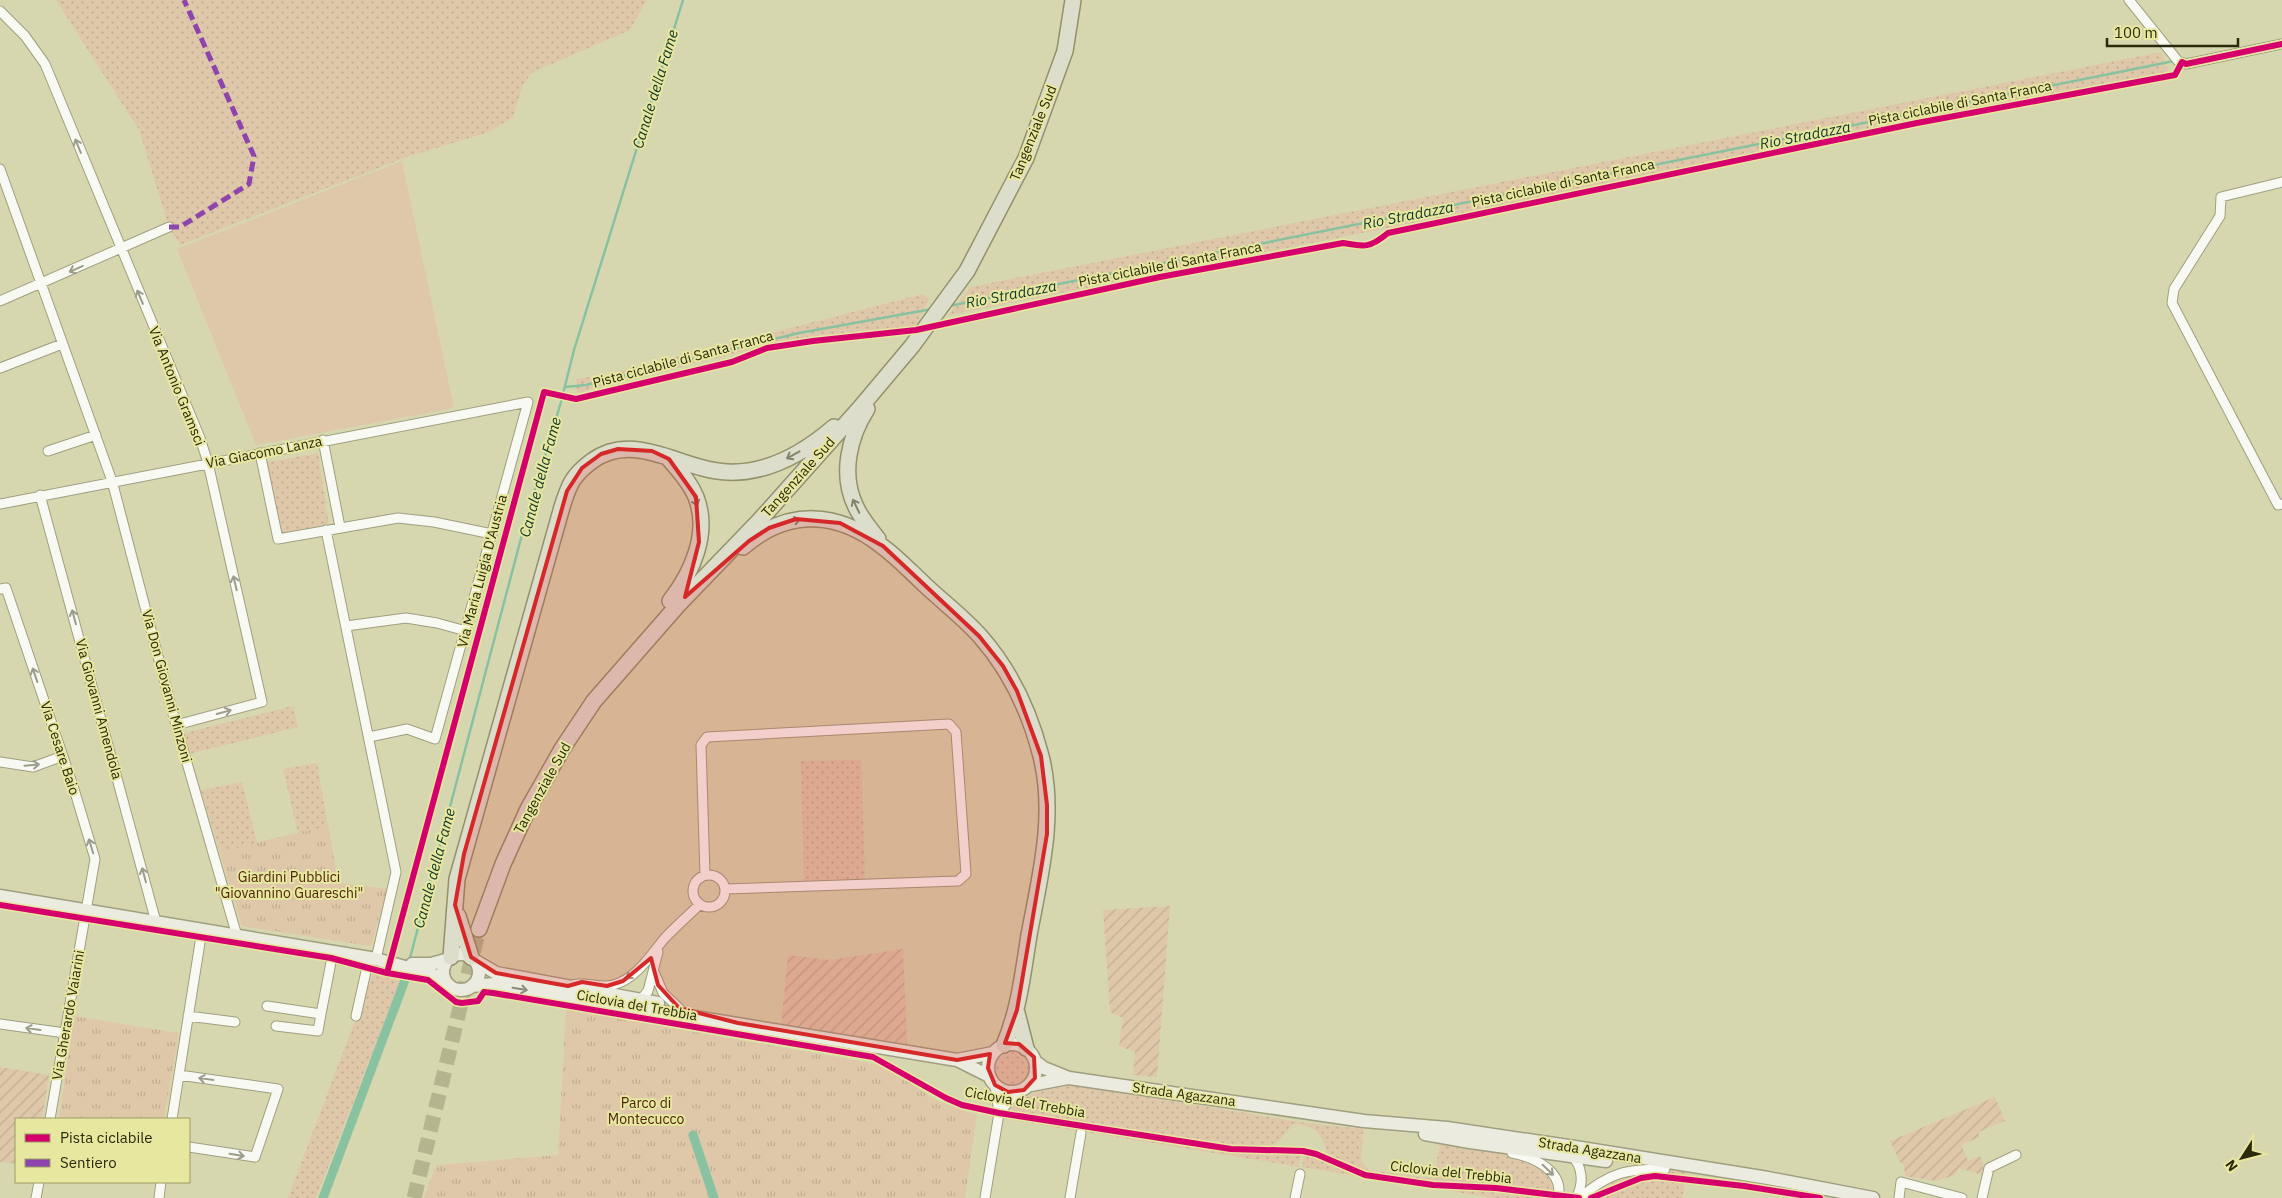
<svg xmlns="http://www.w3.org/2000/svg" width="2282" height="1198" font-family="'IBM Plex Sans',sans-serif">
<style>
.grass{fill:url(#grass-dots)}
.park{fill:url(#park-tufts)}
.garden{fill:url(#garden-furrows)}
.pitch{fill:#dfc8aa}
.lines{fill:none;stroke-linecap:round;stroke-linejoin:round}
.stream{stroke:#88c2a1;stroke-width:2.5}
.canal{stroke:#88c2a1;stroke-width:9}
.primary-tunnel{stroke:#b4b48e;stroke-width:15;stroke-dasharray:15 8;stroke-linecap:butt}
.minor-casing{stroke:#9f9f80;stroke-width:11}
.secondary-casing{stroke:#9f9f80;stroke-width:15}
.primary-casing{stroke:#92916a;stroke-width:18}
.minor{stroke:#f9f9f3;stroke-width:9}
.secondary{stroke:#ebebdf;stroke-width:12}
.primary{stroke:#ddc;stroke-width:15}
.quiet{stroke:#8e44ad;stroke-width:5;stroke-dasharray:10 5;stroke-linecap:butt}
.cycleway-casing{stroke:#e7e79f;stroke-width:9}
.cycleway{stroke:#d6006c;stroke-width:6}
.oneway{stroke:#9c9c8b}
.oneway2{stroke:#84846c}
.oneway3{stroke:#8a8a76}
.marked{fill:#d62828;fill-opacity:0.2;stroke:#d62828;stroke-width:4;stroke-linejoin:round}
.labels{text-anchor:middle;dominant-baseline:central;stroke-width:4;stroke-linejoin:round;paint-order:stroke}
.street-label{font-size:14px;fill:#2a2a0c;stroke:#e7e79f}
.park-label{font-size:14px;fill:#4f240a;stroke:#e7e79f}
.water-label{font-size:15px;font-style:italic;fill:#11372b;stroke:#e7e79f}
</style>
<defs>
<pattern id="grass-dots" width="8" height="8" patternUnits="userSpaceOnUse" patternTransform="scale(1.25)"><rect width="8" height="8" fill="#dfc8aa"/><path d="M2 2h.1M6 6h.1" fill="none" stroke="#c0ac91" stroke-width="1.8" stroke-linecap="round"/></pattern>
<pattern id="park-tufts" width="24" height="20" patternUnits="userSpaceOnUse" patternTransform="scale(1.25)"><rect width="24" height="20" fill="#dfc8aa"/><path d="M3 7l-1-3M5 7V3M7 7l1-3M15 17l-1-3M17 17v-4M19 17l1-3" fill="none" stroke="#c0ac91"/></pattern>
<pattern id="garden-furrows" width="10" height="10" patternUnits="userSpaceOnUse" patternTransform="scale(1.25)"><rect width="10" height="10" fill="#dfc8aa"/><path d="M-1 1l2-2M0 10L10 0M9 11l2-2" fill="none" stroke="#c0ac91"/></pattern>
</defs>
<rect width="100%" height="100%" fill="#d7d7af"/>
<path class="grass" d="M56,0h591l-17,30 -99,43 -9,14 -9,30 -24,15 -82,25 -227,88 -11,-18 -30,-97z
M2161,52l8,21 -1220,242 21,-28z
M923,294l6,6 -15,28 -150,18 -187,47 -1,-14 34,-5z
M318,453l11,73 -48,10 -17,-73z
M293,706l5,21 -109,27 -5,-21z
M861,760l4,120 -61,1 -3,-120z
M317,763l21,120 49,6 -16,57 -129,-20 -41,-136 41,-8 15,60 41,-9 -15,-64z
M373,973l28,6 -85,219h-28z
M994 1068a19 19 0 1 1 38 0a19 19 0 1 1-38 0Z
M1074,1085l233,38 56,6 -2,33 8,8 60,8 6,-10 5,-21 -11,-7c27,5 128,14 123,52 -24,-1 -48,-6 -73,-8 -51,-2 -107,0 -152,-30 -4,-21 -12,-28 -34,-30 -20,25 -17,24 -50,23l-237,-36c19,-19 43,-23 68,-26z
M1006,1115l211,33c28,3 56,2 84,5l-2,14 -293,-48z
M1304,1153l21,6 34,16 82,12 38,1 64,10h-49l-192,-31z
M1665,1169l22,3 -5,26h-101l22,-18z"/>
<path class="park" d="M328,826l10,57 49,6 -16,57 -129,-20 -22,-74z
M566,1009l321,57 48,34 42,15 -12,83h-541l12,-33 122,-10z
M74,1016l105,17 -15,86h-105z"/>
<path class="garden" d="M1170,906l-13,171 -24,-2 2,-23 -16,-6 4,-28 -13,-6 -7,-102z
M903,949l4,95 -126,-19 7,-70 42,5z
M0,1067l49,8 -7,44h-26v45l-16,-2z
M1995,1097l10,24 -24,10 -3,2 2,4 -19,8 7,16 12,-5 3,7v12l-24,-7 -4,7 -19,6 -31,-5 -1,-11 -4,-3 -10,-21z"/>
<path class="pitch" d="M402,161l52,247 -198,37 -79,-196z"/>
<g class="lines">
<path class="stream" d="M949,306l1225,-245
M565,387l21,-2 213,-52 133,-24
M410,958l114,-431 37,-125 13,-52 109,-350"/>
<path class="canal" d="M693,1135l21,63
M323,1198l82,-218"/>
<path class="primary-tunnel" d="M414,1198l65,-269"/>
<defs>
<path id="minor" d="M2129,0l49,61 8,3 96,-20
M0,11l25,25 20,28 155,374 8,25 54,239 -86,23
M0,169l112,312 64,244 61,211
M2282,182l-61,15 -1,19 -46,73 -2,14 106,202 4,-1
M0,301l169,-74
M0,368l62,-24
M323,440l17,87
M48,451l48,-16
M260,453l18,86 120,-21 36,4 58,12
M40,495l116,427
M0,504l528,-102 -93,337 -28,-10 -38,8
M326,530l70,342 -20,87
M0,589l6,-1 68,201 21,70 -45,260
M346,626l60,-8 31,5 29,8
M0,762l33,5 30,-11
M705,875l-4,-130 6,-8 242,-13 7,8 10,142 -8,7 -233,8
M693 891a16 16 0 1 1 32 0a16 16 0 1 1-32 0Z
M654,972l9,21 16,15
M572,985c14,-4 28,4 41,0 23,-6 37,-29 51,-46 11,-12 24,-23 36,-35
M638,1003l10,-12 10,-39
M267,1006l54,8 12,-62
M188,1016l47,6
M356,1016l13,-58
M0,1024l65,9
M276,1026l42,5 3,-17
M179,1075l99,14 -23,68 -66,-10
M999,1113l17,-20
M172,1119l30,-189
M1512,1153c21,4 53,18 46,45
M1571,1155c12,11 13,29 5,43
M36,1198l3,-16
M159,1198l2,-16
M985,1198l14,-85 -4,-28
M1070,1198l11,-65
M1295,1198l5,-24
M1580,1198c29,-26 48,-29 85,-29
M1899,1198l2,-16 61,16
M1982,1198l7,-30 27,-13"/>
<path id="secondary" d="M0,896l376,63 58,16 13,9
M443 972a18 18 0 1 1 36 0a18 18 0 1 1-36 0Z
M474,960l22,13 162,30
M412,964h19l18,-5
M472,986l22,-2 463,76 32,16
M988 1068a24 24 0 1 1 48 0a24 24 0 1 1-48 0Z
M957,1060l36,-7
M1036,1062l8,6 25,10 295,43 83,7 128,19 193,31 105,20
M1031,1085l37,-7
M1425,1134l45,8 136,19"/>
<path id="primary" d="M867,409c-18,28 -27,66 -11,98 5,11 14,22 22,32
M669,459c10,12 21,23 27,38 14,36 -4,76 -26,104
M743,547c45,-39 95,-36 140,0 15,11 28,25 42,38 18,17 39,33 55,51 30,34 50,77 61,120 15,60 -1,120 -12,179 -6,38 -10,75 -25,110
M458,916l13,41
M479,929l24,-65 25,-55 34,-60 32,-48 84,-96 81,-84 100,-112 53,-63 55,-75 59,-113 39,-107 8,-51
M451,957l6,-78 105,-372c7,-23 11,-32 30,-46 43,-31 89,9 135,11 40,2 78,-20 107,-45
M1017,1013l9,35"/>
</defs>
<use href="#minor" class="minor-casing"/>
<use href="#secondary" class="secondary-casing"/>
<use href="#primary" class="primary-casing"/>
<use href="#minor" class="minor"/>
<use href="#secondary" class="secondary"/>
<use href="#primary" class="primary"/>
<path class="quiet" d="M169,227h11l69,-43 5,-28 -70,-156"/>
<defs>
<path id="cycleway" d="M0,905l331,53 56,15 41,7 28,22 6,1 16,-2 6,-9 9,1 380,64 73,41 16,7 37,8 232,36 72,2 13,3 49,21 68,10 63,3 83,10
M387,973l157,-581 32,7 156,-37 35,-14 46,-7 103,-11 244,-53 183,-34c22,4 27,5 45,-10l529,-110 258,-48 7,-13 4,2 96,-20
M1591,1198l50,-20 14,-2 89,10 76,12"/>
</defs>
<use href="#cycleway" class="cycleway-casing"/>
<use href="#cycleway" class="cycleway"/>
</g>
<defs><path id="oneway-shaft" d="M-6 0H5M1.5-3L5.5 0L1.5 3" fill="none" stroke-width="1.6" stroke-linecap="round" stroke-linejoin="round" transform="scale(1.25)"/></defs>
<g class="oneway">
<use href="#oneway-shaft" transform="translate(78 146) rotate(-112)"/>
<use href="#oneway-shaft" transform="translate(76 269) rotate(156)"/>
<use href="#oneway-shaft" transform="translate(140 297) rotate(-113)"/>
<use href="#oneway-shaft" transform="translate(235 583) rotate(-103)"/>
<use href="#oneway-shaft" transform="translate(74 617) rotate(-105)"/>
<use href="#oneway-shaft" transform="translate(35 675) rotate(-109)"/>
<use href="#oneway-shaft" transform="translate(224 712) rotate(-15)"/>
<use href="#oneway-shaft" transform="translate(32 765) rotate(-5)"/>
<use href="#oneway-shaft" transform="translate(91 846) rotate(-107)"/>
<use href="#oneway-shaft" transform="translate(144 875) rotate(-105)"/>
<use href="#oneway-shaft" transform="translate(632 974) rotate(142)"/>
<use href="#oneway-shaft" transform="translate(33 1029) rotate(-172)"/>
<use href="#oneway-shaft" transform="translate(206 1079) rotate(-172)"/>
<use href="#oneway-shaft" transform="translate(237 1155) rotate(9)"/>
<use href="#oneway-shaft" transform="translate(1548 1170) rotate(44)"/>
</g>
<g class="oneway2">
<use href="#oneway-shaft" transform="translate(793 455) rotate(151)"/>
<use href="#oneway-shaft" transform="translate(695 499) rotate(72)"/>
<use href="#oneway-shaft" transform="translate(856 506) rotate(-116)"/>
<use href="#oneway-shaft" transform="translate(793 521) rotate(-13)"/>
</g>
<use class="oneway3" href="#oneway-shaft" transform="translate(520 989) rotate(10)"/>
<path class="marked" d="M618,449l34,2 17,8 27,38 3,45 -14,55 64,-56 20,-13 27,-9 44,4 43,23 96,90 24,30 14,25 24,65 6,49v29l-30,176 -12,33 14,1 15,13 1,21 -11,12 -16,2 -13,-7 -7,-17 2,-14 -33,6 -219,-37 -59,-15 -21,-23 -7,-27 -28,23 -16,5 -25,-4 -14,4 -72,-13 -25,-16 -16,-52 9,-51 103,-363 15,-23 19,-14z"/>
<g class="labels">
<g class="street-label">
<text transform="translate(1960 103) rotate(-11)">Pista ciclabile di Santa Franca</text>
<text transform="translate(1033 133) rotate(-68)">Tangenziale Sud</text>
<text transform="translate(1563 183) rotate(-12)">Pista ciclabile di Santa Franca</text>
<text transform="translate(1170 264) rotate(-11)">Pista ciclabile di Santa Franca</text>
<text transform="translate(683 359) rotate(-15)">Pista ciclabile di Santa Franca</text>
<text transform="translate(177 386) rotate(68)">Via Antonio Gramsci</text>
<text transform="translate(264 452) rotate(-11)">Via Giacomo Lanza</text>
<text transform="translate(798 477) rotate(-48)">Tangenziale Sud</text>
<text transform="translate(482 571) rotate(-75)">Via Maria Luigia D'Austria</text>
<text transform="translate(167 686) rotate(75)">Via Don Giovanni Minzoni</text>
<text transform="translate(99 709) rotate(75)">Via Giovanni Amendola</text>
<text transform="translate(60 748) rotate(72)">Via Cesare Baio</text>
<text transform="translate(542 788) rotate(-61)">Tangenziale Sud</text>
<text transform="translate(637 1005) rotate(10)">Ciclovia del Trebbia</text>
<text transform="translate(68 1015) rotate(-80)">Via Gherardo Vaiarini</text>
<text transform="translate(1184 1094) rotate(8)">Strada Agazzana</text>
<text transform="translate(1025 1102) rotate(10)">Ciclovia del Trebbia</text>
<text transform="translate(1590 1150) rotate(9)">Strada Agazzana</text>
<text transform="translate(1451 1172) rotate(6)">Ciclovia del Trebbia</text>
</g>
<g class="park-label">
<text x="289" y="877">Giardini Pubblici<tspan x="289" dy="16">"Giovannino Guareschi"</tspan></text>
<text x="646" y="1103">Parco di<tspan x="646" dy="16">Montecucco</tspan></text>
</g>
<g class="water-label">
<text transform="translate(655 89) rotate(-73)">Canale della Fame</text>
<text transform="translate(1805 135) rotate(-11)">Rio Stradazza</text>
<text transform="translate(1408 215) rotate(-11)">Rio Stradazza</text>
<text transform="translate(1011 294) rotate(-11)">Rio Stradazza</text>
<text transform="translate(540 477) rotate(-75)">Canale della Fame</text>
<text transform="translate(434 868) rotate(-75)">Canale della Fame</text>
</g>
</g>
<rect x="15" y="1118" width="175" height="65" fill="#e7e79f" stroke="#9b9b64"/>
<rect x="25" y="1134" width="25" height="8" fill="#d6006c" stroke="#9b9b64"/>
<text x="60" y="1143" font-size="15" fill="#2a2a0c">Pista ciclabile</text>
<rect x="25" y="1159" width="25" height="8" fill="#8e44ad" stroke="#9b9b64"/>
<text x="60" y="1168" font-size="15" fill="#2a2a0c">Sentiero</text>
<g transform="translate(2242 1158) rotate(234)" stroke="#e7e79f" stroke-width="4" paint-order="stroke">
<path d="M0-4L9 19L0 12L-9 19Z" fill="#2a2a0c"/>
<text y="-8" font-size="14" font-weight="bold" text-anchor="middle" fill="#2a2a0c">N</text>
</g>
<path d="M2107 38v8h131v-8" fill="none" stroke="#2a2a0c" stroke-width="2.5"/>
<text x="2114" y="38" font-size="15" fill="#2a2a0c" stroke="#e7e79f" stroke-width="4" paint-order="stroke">100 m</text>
</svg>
